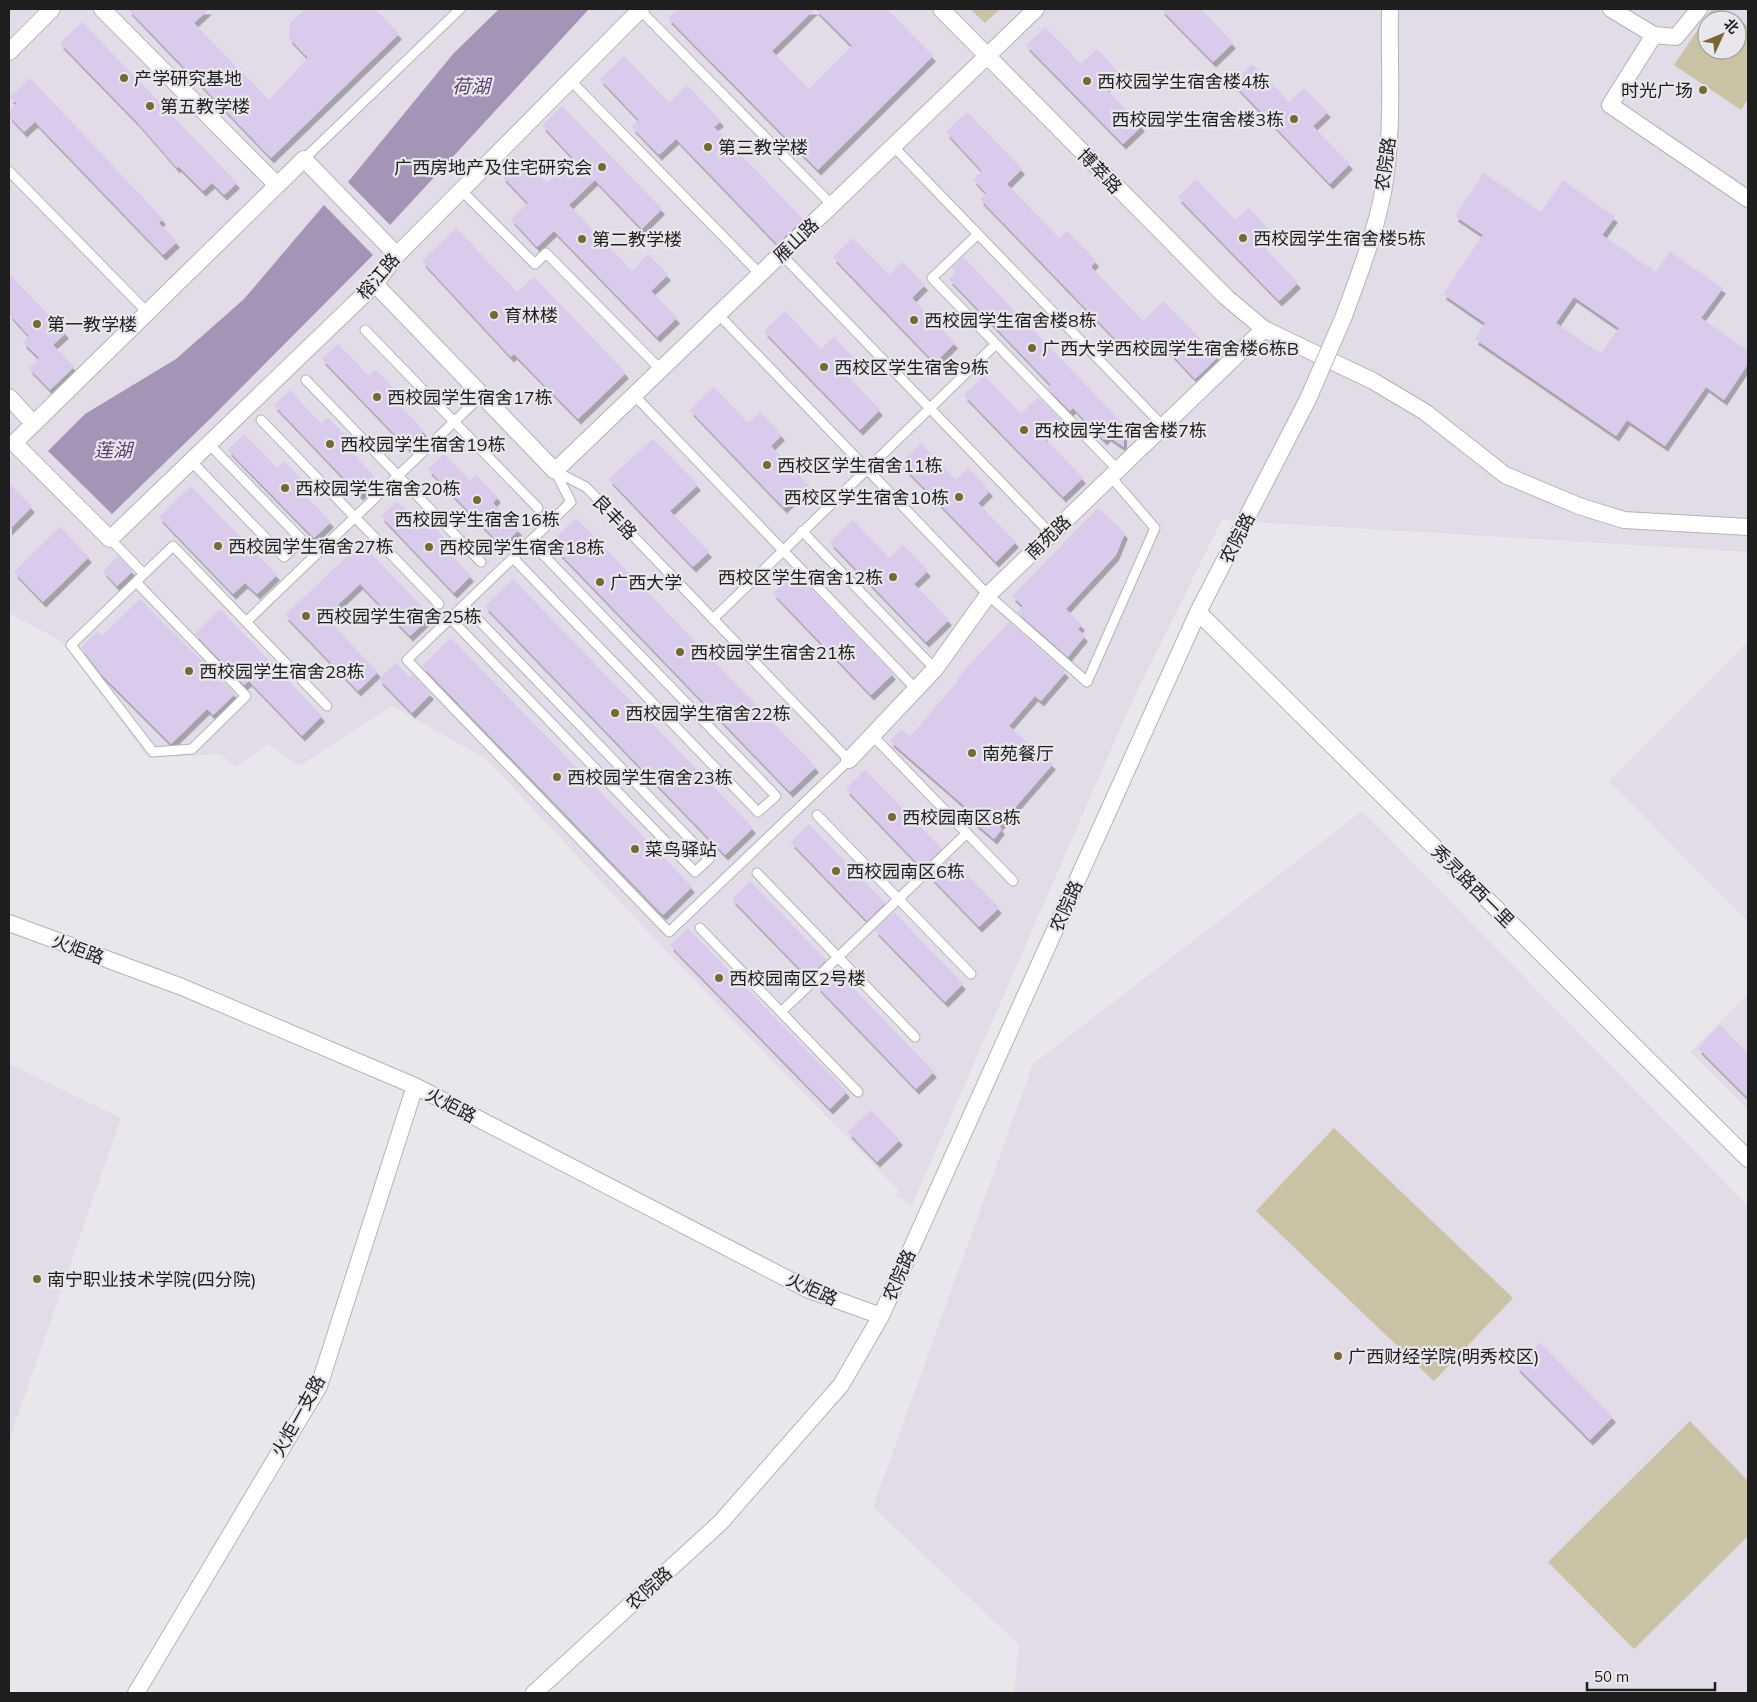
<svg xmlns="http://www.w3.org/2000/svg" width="1757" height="1702" font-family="Mulish,'Noto Sans SC',sans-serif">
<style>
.built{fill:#e1dce7;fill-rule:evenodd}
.green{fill:#cac2a4;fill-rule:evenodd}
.water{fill:#a495b6}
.building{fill:#dacaec;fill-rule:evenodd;filter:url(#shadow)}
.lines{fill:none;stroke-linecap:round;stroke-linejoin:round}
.service-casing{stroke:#b4b3b6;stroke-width:11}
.minor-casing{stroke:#b4b3b6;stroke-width:18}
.service{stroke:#fff;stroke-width:9}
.minor{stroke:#fff;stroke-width:16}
.minor-bridge-casing{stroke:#b4b3b6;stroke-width:18;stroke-linecap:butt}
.minor-bridge{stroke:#fff;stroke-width:16}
.poi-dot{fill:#766936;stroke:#e9e7eb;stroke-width:2}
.labels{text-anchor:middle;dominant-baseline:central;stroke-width:4.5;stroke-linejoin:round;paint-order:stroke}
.poi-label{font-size:18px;fill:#1e1e1f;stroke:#e9e7eb;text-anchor:start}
.street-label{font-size:18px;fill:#1e1e1f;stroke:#e9e7eb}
.water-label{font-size:19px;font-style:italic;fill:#594271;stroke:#e9e7eb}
</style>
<defs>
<filter id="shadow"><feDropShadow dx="3" dy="5.5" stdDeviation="0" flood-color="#0004"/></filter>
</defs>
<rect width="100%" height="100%" fill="#e9e7eb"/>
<path class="built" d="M9,9h1739v543l-526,-32 -88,177 -222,508 -16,-9 2,-6 -233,-240 -179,-191 -94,-53 -93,60 -30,-22 -33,23 -16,-13 -72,4 -87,-117 -52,-28zM1707,20h30v30h-30z
M1748,641v281l-139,-141z
M1362,811l386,395v487h-734l5,-48 -146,-138 160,-443z
M1748,993v117l-58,-58z
M9,1064l112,54 -112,323z"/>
<path class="green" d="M970,9h30l-15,14z
M1712,9h11l25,17v73l-7,11 -67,-45zM1707,20h30v30h-30z
M1334,1128l179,170 -79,83 -178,-170z
M1690,1421l58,60v55l-114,113 -86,-87z"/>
<path class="water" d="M499,9h90l-199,216 -42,-43 105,-128z
M324,205l49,50 -160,161 -101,98 -64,-63 37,-37 91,-55 68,-60z"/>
<path class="building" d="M128,9h81l-15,14 75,77 39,-42 -19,-20 1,-15 15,-14h70l24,25 -128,124z
M678,9h137l-43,42 37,38 43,-43 -37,-37h72l46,47 -115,114 -150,-152z
M1161,9h40l32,34 -20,19z
M82,22l155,161 -13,12 -12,-12 -9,8 -25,-25 -1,2 -40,-46 -77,-79z
M1045,27l36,37 16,-15 23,25 -15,14 37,38 -19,18 -97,-99z
M624,56l45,47 18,-18 34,36 -7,6 89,92 -26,25 -101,-105 -17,16 -27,-28 7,-7 -39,-41z
M1252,64l37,38 15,-14 24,24 -15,14 37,38 -20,20 -97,-101z
M30,78l133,141 -4,4 18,19 -14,13 -128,-133 -11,10 -15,-16v-5l8,-7 -7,-7z
M562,106l100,103 -20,20 -47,-49 -26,25 63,66 16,-17 20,21 -17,16 26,27 -20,19 -103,-106 -17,16 -26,-28 17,-16 -26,-27 20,-19 25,26 26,-25 -31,-33z
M967,112l55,57 -15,15 52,54 8,-7 29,30 -5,6 52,54 20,-20 55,56 -23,22 -35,-37 -12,11 -12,-12 -10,9 -146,-151 6,-6 -13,-14 9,-8 -36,-39z
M1484,173l57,39 22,-32 52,37 -13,18 54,37 14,-20 53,36 -22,30 47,33v13l-24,36 -18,-13 -41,59 -38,-26 -11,16 -141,-97 10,-16 -42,-29 40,-59 -28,-19zM1574,297l45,31 -18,26 -45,-31z
M1196,179l39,41 14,-12 24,25 -12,11 37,39 -19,18 -101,-104z
M456,228l61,64 17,-15 92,96 -48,46 -64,-65 -3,3 -89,-96z
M853,238l36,37 14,-13 22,23 -13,13 43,45 -20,20 -102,-106z
M963,257l165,172 -4,4v14l-16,-11 -4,4 -31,-32 -3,3 -23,-23 4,-3 -102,-106 7,-7 -4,-4z
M9,274l57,59 -13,12 21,22 -24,23 -21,-22 10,-10 -16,-16 6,-6 -20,-22z
M785,311l36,38 13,-12 23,24 -13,11 36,38 -20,20 -96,-99z
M338,344l31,32 7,-6 23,24 -5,5 30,32 -17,16 -85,-88z
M984,375l37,39 17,-17 23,23 -18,17 40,41 -20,19 -99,-102z
M714,387l34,36 12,-11 22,23 -11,11 37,39 -24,23 -94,-98z
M290,390l31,34 7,-7 23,24 -5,5 31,33 -17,16 -86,-90z
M244,434l33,34 7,-7 23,24 -6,6 30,31 -17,16 -86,-88z
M653,439l45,46 -28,26 39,41 -16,15 -84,-88z
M921,443l35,37 12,-12 22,23 -12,12 38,39 -20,20 -96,-99z
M444,454l26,27 6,-6 22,22 -5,6 26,27 -17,16 -74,-77z
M9,483l23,24 -23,23z
M191,486l86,89 -20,19 -12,-11 -12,11 -74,-77z
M397,501l26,27 6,-6 22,23 -5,5 25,26 -17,17 -73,-77z
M1098,508l27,25 -9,22 -50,54 16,16 -4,4 7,7 -17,21 -51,-45 6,-6 -11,-10z
M576,518l240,249 -26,25 -240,-249z
M853,520l36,38 14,-13 25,26 -14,13 35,36 -23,22 -96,-100z
M60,527l29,30 -46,45 -29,-30z
M361,543l70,73 -21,20 -50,-52 -35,33 53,55 -20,19 -73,-76z
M118,556l15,15 -16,15 -14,-15z
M795,572l98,102 -22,21 -98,-102z
M513,579l240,249 -28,27 -240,-249z
M140,599l95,95 -22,21 -6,-6 -36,35 -69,-69 -21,-28 16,-16 5,5z
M220,609l102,107 -20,20 -53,-55 -5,4 -49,-51z
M1009,622l57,50 -25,29 -6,-5 -26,30 44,38 -54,62 3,3 -8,10 -29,-25 4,-4 -79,-69 11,-12 9,8 48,-56 -2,-1z
M451,638l241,249 -29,28 -241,-249z
M396,663l14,15 3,-3 18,19 -19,19 -33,-34z
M865,770l77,79 -20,19 -76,-79z
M809,824l76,79 -18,18 -76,-79z
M950,858l49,50 -20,19 -48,-50z
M750,881l76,79 -18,17 -76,-78z
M894,912l69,72 -18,18 -70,-72z
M688,928l159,164 -17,17 -160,-164z
M835,969l99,103 -18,17 -99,-103z
M1720,1025l28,29v44l-50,-50z
M871,1110l29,30 -23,22 -29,-30z
M1540,1343l73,74 -23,23 -74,-74z"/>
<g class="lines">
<defs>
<path id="service" d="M640,10l192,195
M570,80l190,194
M893,146l270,280
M304,159l156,-150
M9,171l138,141
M461,190l74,74 11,-11 115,117
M978,234l-46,44 186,192
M781,254l270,280
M718,314l270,281 99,87 68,-154 -44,-51
M365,330l173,178
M306,380l175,182
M634,395l282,294
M261,420l178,184
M191,461l93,96 18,-17 -93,-96
M555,471l31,16 263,273 -180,172 -262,-272 164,-158z
M802,531l133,138
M110,539l34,35 -8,8 -65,63 82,107 39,-3 54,-53 -110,-114
M513,558l245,254 18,-16 -246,-255
M144,574l29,-28 154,160
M450,618l245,254 14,-13 -245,-254
M713,619l283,-275
M246,622l236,-227
M872,735l141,146
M817,815l154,159
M757,873l158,164
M700,928l158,164
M781,1012l186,-179"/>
<path id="minor" d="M102,9l175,176
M941,9l285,288 38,32 109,52 52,31 80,63 74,31 45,14 124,7
M1611,9l43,26 -44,70 138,94
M1654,35l22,2 23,-28
M9,52l43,-43
M397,255l-93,-96 -290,284 96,96 265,-255 22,-29 244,-246
M375,284l180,187 481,-462
M1344,316c17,-47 36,-94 42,-143 7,-55 3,-109 4,-164
M9,397l24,26
M1198,612l550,547
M849,760l86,-91 53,-74 276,-266
M9,923l173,64 233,99 394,204 72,26
M136,1693l183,-307 96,-300
M534,1693l187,-171 120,-137 40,-69 317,-704 110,-213"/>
</defs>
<use href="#service" class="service-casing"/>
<use href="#minor" class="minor-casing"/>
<use href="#service" class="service"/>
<use href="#minor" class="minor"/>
<defs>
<path id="minor-bridge" d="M1308,399l36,-83"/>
</defs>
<use href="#minor-bridge" class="minor-bridge-casing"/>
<use href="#minor-bridge" class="minor-bridge"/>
</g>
<g class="poi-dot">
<circle cx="124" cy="78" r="5"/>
<circle cx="1087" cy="81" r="5"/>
<circle cx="1703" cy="90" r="5"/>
<circle cx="150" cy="106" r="5"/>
<circle cx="1294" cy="119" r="5"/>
<circle cx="708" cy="147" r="5"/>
<circle cx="602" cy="167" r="5"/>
<circle cx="1243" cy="238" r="5"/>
<circle cx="582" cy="239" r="5"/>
<circle cx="494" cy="315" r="5"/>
<circle cx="914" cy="320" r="5"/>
<circle cx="37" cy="324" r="5"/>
<circle cx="1032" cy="348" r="5"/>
<circle cx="824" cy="367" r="5"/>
<circle cx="377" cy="397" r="5"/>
<circle cx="1024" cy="430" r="5"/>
<circle cx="330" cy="444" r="5"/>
<circle cx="767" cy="465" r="5"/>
<circle cx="285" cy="488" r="5"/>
<circle cx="959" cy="497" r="5"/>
<circle cx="477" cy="500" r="5"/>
<circle cx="218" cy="546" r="5"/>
<circle cx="429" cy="547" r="5"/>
<circle cx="893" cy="577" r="5"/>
<circle cx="600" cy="582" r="5"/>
<circle cx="306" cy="616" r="5"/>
<circle cx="680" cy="652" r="5"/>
<circle cx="189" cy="671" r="5"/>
<circle cx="615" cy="713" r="5"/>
<circle cx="972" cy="753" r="5"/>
<circle cx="557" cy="777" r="5"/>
<circle cx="892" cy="817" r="5"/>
<circle cx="635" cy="849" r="5"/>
<circle cx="836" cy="871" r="5"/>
<circle cx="719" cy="978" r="5"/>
<circle cx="37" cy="1279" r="5"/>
<circle cx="1338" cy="1356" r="5"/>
</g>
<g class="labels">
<g class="poi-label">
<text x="134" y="78">产学研究基地</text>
<text x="1097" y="81">西校园学生宿舍楼4栋</text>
<text x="1693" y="90" text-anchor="end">时光广场</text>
<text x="160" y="106">第五教学楼</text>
<text x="1284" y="119" text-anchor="end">西校园学生宿舍楼3栋</text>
<text x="718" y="147">第三教学楼</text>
<text x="592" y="167" text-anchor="end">广西房地产及住宅研究会</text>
<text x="1253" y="238">西校园学生宿舍楼5栋</text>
<text x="592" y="239">第二教学楼</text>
<text x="504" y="315">育林楼</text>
<text x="924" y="320">西校园学生宿舍楼8栋</text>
<text x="47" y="324">第一教学楼</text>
<text x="1042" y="348">广西大学西校园学生宿舍楼6栋B</text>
<text x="834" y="367">西校区学生宿舍9栋</text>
<text x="387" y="397">西校园学生宿舍17栋</text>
<text x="1034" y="430">西校园学生宿舍楼7栋</text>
<text x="340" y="444">西校园学生宿舍19栋</text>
<text x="777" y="465">西校区学生宿舍11栋</text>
<text x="295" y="488">西校园学生宿舍20栋</text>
<text x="949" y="497" text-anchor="end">西校区学生宿舍10栋</text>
<text x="477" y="519" text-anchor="middle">西校园学生宿舍16栋</text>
<text x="228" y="546">西校园学生宿舍27栋</text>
<text x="439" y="547">西校园学生宿舍18栋</text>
<text x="883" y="577" text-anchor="end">西校区学生宿舍12栋</text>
<text x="610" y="582">广西大学</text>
<text x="316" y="616">西校园学生宿舍25栋</text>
<text x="690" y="652">西校园学生宿舍21栋</text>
<text x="199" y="671">西校园学生宿舍28栋</text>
<text x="625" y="713">西校园学生宿舍22栋</text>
<text x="982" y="753">南苑餐厅</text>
<text x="567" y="777">西校园学生宿舍23栋</text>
<text x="902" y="817">西校园南区8栋</text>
<text x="645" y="849">菜鸟驿站</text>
<text x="846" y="871">西校园南区6栋</text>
<text x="729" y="978">西校园南区2号楼</text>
<text x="47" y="1279">南宁职业技术学院(四分院)</text>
<text x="1348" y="1356">广西财经学院(明秀校区)</text>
</g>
<g class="street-label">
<text transform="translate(1385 164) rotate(-82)">农院路</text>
<text transform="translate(1100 171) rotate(46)">博萃路</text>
<text transform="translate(796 240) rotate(-44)">雁山路</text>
<text transform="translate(378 276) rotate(-49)">榕江路</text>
<text transform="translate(615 517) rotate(46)">良丰路</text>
<text transform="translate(1048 537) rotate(-44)">南苑路</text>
<text transform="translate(1237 538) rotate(-63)">农院路</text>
<text transform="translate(1473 886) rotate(45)">秀灵路西一里</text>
<text transform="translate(1066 906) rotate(-66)">农院路</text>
<text transform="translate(78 949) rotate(20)">火炬路</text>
<text transform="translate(451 1105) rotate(27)">火炬路</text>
<text transform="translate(899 1275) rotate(-66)">农院路</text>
<text transform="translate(812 1289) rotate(24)">火炬路</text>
<text transform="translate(298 1416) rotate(-61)">火炬一支路</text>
<text transform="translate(649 1588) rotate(-42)">农院路</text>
</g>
<g class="water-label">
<text x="471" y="86">荷湖</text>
<text x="113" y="450">莲湖</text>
</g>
</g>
<rect width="1757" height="1702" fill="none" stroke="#1e1e1f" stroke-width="20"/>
<g transform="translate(1722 35) rotate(46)"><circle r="24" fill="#e9e7eb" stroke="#989799"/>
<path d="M0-4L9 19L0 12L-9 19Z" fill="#766936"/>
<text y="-8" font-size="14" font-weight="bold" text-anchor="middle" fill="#1e1e1f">北</text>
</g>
<path d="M1587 1682v8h128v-8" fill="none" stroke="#1e1e1f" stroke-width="2.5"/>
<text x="1594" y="1682" font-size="15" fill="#1e1e1f" stroke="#e9e7eb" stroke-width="4" paint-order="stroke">50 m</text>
</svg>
